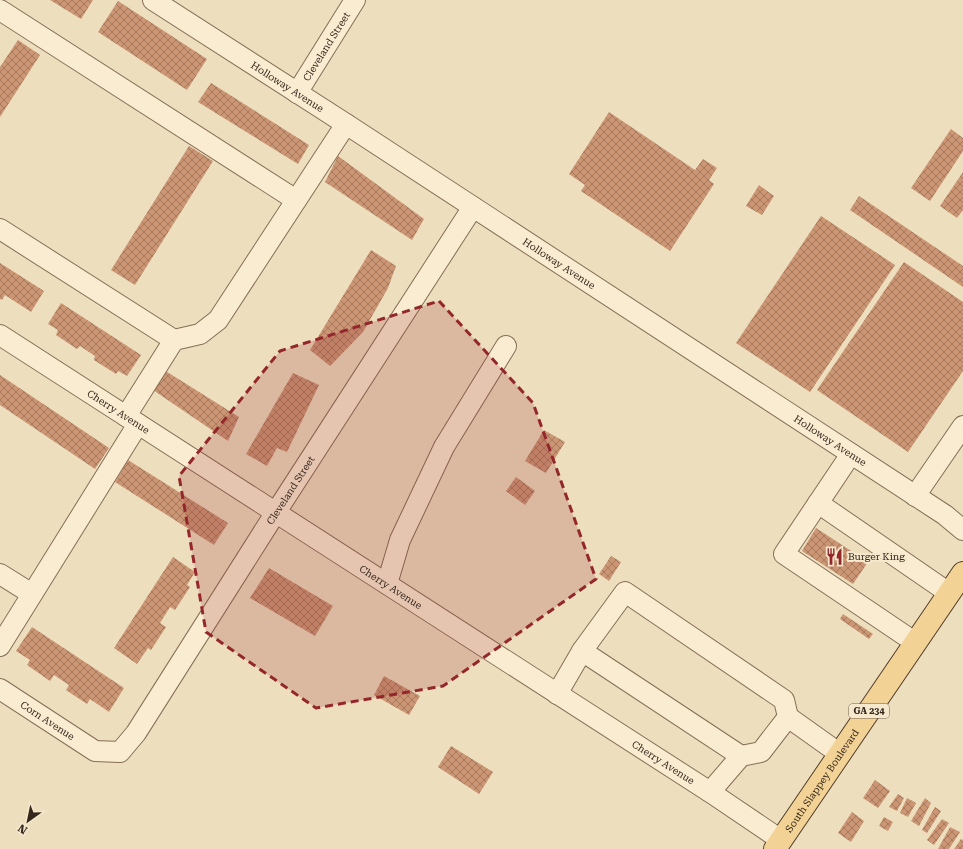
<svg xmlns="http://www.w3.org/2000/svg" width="963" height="849" font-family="'Roboto Serif',serif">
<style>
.building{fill:url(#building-cross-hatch)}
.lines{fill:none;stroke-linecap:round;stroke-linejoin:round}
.minor-casing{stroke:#866e57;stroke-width:22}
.major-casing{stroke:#533d2c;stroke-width:24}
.minor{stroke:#f9ecd1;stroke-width:20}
.major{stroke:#f2d295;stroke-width:22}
.marked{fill:#94272b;fill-opacity:0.2;stroke:#94272b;stroke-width:3;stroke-dasharray:8 5;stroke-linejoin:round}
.labels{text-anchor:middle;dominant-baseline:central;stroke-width:4;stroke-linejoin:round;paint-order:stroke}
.shield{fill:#f5e8cd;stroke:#6f6151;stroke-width:1}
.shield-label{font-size:9px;font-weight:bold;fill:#35271c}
.street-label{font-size:10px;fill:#35271c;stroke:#f5e8cd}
.poi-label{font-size:10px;fill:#35271c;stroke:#f5e8cd;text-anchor:start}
</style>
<defs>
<pattern id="building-cross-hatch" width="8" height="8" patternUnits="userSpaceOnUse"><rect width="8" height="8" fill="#cc9674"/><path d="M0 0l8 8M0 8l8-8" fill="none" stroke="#a67a5e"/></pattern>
</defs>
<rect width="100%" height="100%" fill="#eddebe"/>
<path class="building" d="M50,0h43l-12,19z
M118,1l89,58 -20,31 -89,-58z
M18,40l22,15 -40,62v-50z
M211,83l98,62 -11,19 -100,-62z
M609,112l86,58 8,-11 14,9 -8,12 5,4 -44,67 -89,-60 4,-6 -16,-11z
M951,129l12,9v13l-33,50 -19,-13z
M189,146l24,15 -78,124 -24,-15z
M338,156l86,63 -12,21 -87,-58z
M963,172v38l-6,8 -17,-12z
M759,185l15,11 -12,19 -16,-9z
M859,196l104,70v21l-113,-77z
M821,216l74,49 -85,127 -74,-49z
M371,250l25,16 -8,22 -25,44 -33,34 -20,-16z
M904,262l59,40v69l-55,81 -91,-62z
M0,263l44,28 -13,21 -26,-17 -3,5 -2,-1z
M61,303l80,52 -14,21 -9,-5 -2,3 -22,-14 1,-4 -15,-10 -3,3 -21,-14 2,-5 -10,-6z
M164,370l75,47 -11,24 -75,-51z
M293,373l26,12 -32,67 -10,-4 -10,18 -21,-12z
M0,375l109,73 -14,21 -95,-64z
M544,430l21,12 -19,31 -21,-12z
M128,460l100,63 -14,22 -99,-63z
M516,477l19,14 -10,14 -19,-14z
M816,528l52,34 -15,22 -51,-33z
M611,556l10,6 -12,19 -10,-7z
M173,557l22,15 -8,13 3,2 -15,23 -5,-3 -10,16 6,4 -15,23 -3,-2 -11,16 -23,-16z
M269,568l64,38 -18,30 -65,-38z
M843,614l30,20 -4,5 -29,-20z
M32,627l92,61 -15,24 -19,-13 -3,5 -21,-14 3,-5 -15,-10 -4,6 -23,-16 3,-5 -14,-9z
M384,676l36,20 -11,19 -35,-20z
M451,746l42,26 -14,22 -41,-27z
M875,780l15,11 -12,17 -15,-10z
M898,794l6,4 -7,13 -8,-4z
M907,798l9,5 -8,14 -8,-4z
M925,798l6,5 -12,23 -8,-5z
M935,807l6,4 -14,22 -5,-3z
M852,812l12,9 -13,21 -13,-9z
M884,817l9,5 -5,9 -9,-5z
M942,819l7,4 -15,22 -7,-5z
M950,827l10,5 -11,17h-11z
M961,839l2,1v9h-9z"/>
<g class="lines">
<defs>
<g id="minor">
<path id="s1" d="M153,0l193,124 599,391 18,15"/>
<path d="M0,10l296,190"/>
<path id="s2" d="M297,93l58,-93"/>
<path d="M0,229l174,111"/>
<path id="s3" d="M0,335l710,457 71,48"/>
<path d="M126,416l48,-76 26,-6 18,-14 128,-196"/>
<path d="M851,454l-67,100 132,89"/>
<path d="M915,496l48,-70"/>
<path d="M818,503l131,90"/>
<path d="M0,574l32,20"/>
<path d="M387,584l13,-44 44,-93 62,-101"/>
<path d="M0,646l138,-222"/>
<path d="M582,651l43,-59 159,108 4,17"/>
<path id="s4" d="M0,689l95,62 25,1 16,-19 140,-221 197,-305"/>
<path d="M557,694l25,-43 159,105"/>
<path d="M710,792l31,-36 20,-4 27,-35 52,37"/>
</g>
<g id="major">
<path id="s5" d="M775,849l188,-276"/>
</g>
</defs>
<use href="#minor" class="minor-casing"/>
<use href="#major" class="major-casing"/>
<use href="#minor" class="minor"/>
<use href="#major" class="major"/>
</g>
<path class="marked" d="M439,301l94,102 63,176 -153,107 -127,22 -110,-76 -27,-156 101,-125z"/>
<defs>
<symbol id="restaurant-bare" viewBox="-9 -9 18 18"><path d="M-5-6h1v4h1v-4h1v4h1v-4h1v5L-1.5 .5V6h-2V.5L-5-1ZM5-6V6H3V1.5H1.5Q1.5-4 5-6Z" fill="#94272b" stroke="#f5e8cd" stroke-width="2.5" paint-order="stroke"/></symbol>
</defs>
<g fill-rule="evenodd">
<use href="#restaurant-bare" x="822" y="544" width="25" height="25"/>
</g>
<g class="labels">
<rect class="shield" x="849" y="704" width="40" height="14" rx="3"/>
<g class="shield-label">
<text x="869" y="711">GA 234</text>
</g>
<g class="street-label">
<text stroke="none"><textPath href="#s2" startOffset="55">Cleveland Street</textPath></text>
<text stroke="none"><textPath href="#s1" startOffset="160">Holloway Avenue</textPath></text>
<text stroke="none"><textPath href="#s1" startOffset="484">Holloway Avenue</textPath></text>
<text stroke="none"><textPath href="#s3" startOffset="141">Cherry Avenue</textPath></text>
<text stroke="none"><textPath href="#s1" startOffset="808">Holloway Avenue</textPath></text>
<text stroke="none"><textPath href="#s4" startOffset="451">Cleveland Street</textPath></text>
<text stroke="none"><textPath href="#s3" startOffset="465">Cherry Avenue</textPath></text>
<text stroke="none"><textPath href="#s4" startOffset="57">Corn Avenue</textPath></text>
<text stroke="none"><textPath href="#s3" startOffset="789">Cherry Avenue</textPath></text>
<text stroke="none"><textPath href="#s5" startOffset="83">South Slappey Boulevard</textPath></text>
</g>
<g class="poi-label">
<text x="848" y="556">Burger King</text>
</g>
</g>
<g transform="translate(28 821) rotate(213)" stroke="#f5e8cd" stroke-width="3" paint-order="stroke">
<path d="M0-3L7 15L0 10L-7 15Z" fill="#35271c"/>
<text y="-6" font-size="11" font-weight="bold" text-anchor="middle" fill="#35271c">N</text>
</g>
</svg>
